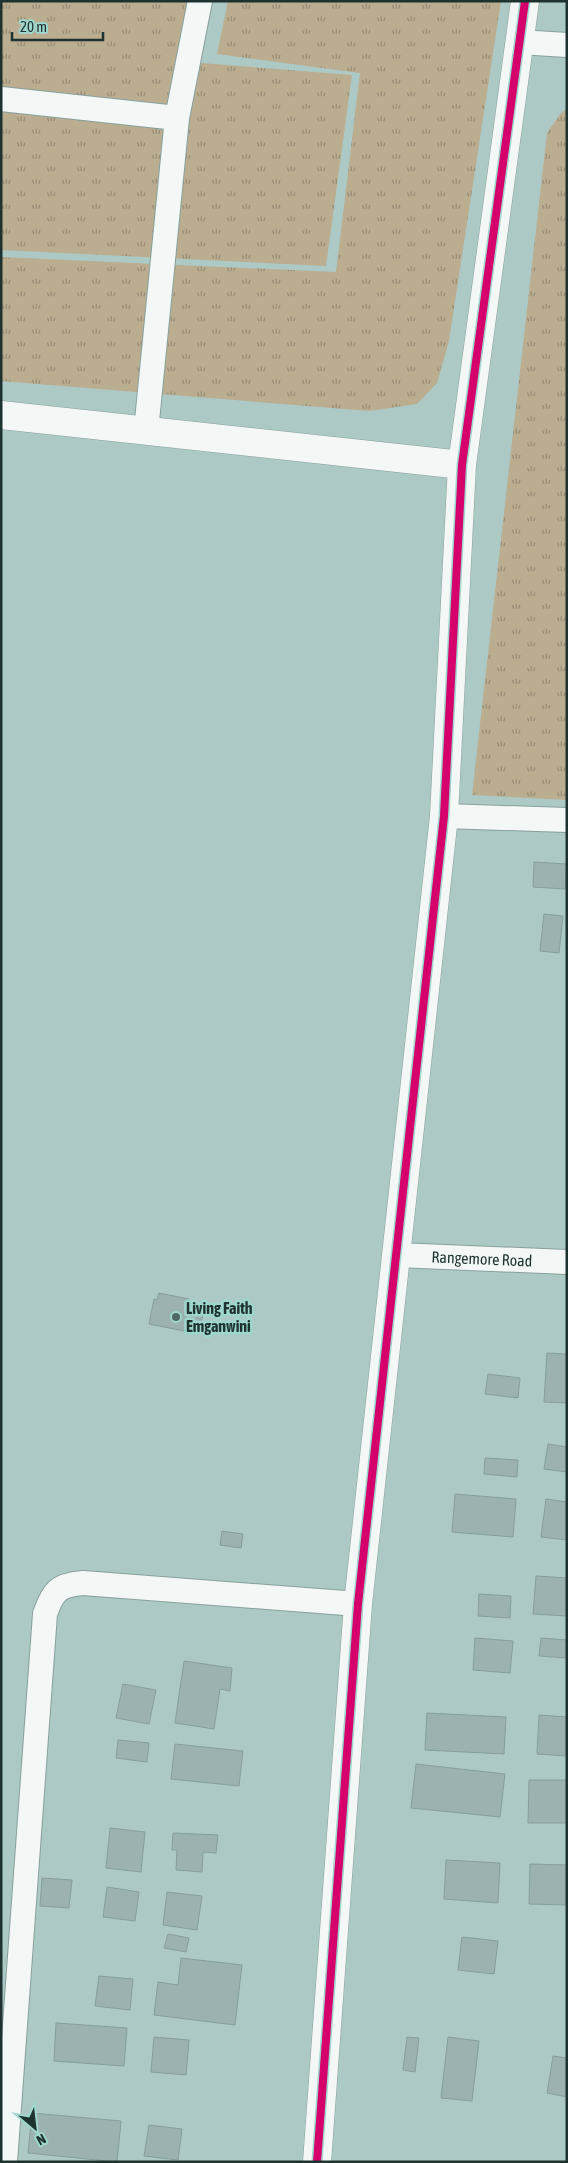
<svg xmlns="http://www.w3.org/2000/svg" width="568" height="2163" font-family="'Asap Condensed',sans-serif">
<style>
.grass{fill:url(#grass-tufts)}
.building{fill:#9bb2b1;stroke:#869e9d}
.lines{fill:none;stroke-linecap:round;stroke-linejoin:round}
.minor-casing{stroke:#89a09d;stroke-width:26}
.tertiary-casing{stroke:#89a09d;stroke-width:29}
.minor{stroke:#f3f7f6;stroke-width:24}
.tertiary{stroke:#f3f7f6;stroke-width:28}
.cycleway-casing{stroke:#9fd6cd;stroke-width:11}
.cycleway{stroke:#d6006c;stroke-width:8}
.poi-dot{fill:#506864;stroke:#9fd6cd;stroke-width:2}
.labels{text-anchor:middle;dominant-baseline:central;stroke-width:5;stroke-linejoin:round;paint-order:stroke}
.street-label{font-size:16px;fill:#1e3330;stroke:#9fd6cd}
.poi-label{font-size:16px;font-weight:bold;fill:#1e3330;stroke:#9fd6cd;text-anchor:start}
</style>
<defs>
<pattern id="grass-tufts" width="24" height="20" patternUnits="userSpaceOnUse" patternTransform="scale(1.25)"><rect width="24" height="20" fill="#bbad90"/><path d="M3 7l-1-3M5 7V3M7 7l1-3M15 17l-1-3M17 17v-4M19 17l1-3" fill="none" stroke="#978d76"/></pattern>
</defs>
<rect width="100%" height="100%" fill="#acc9c5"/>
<path class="grass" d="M1,1h186l-11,60 176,14 -26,191 -325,-16z
M228,1h273l-52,340 -12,42 -20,21 -48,7 -368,-30v-124l335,15 24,-199 -143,-19z
M567,109v691l-95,-5 75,-662 14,-20z"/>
<path class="building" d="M534,862l33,2 -2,25 -32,-2z
M544,914l19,2 -4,37 -19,-2z
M159,1293l30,6 -2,7 17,3 -5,25 -50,-10 5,-25 3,1z
M547,1353l20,1v49l-23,-1z
M488,1374l32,4 -2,20 -33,-4z
M548,1444l19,3v25l-23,-3z
M485,1458l33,2 -1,17 -33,-3z
M455,1494l61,5 -3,38 -61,-5z
M546,1499l21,3v38l-26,-3z
M222,1531l21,3 -2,14 -21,-3z
M536,1576l31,2v38l-34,-2z
M479,1594l32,2 -1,22 -32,-2z
M475,1638l38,3 -3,32 -37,-3z
M541,1638l26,2v18l-28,-2z
M184,1661l48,7 -2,23 -10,-2 -6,40 -39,-6z
M123,1684l33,6 -7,34 -33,-6z
M427,1713l79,4 -2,37 -79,-4z
M539,1715l28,2v39l-30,-2z
M118,1740l31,3 -2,19 -31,-4z
M175,1744l68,7 -4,35 -68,-7z
M416,1764l89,10 -5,43 -89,-9z
M529,1780h38v43h-39z
M110,1828l35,4 -4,40 -35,-4z
M173,1833l45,2 -2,18 -13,-1 -1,20 -26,-2 1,-20h-5z
M446,1860l54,3 -2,40 -54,-4z
M530,1864l37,1v40l-38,-1z
M42,1878l30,2 -3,28 -29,-2z
M107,1887l32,5 -4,29 -32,-4z
M167,1892l35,4 -5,34 -34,-5z
M168,1934l21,4 -3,14 -22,-4z
M462,1937l36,4 -4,33 -36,-4z
M181,1958l61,7 -7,60 -81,-10 4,-33 20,3z
M99,1976l34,3 -3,31 -35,-4z
M56,2023l71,5 -3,38 -70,-5z
M154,2037l35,3 -3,35 -35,-3z
M407,2037l12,1 -4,34 -12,-2z
M448,2037l31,4 -7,60 -31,-3z
M553,2056l14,2v39l-20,-4z
M32,2113l89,8 -4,41 -89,-9z
M149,2125l33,4 -4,31 -34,-4z"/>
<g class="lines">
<defs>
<g id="minor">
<path d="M519,42l48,3"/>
<path d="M1,99l176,19"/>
<path d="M146,431l31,-313 23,-117"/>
<path d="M444,816l123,4"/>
<path id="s1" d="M397,1255l170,7"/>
<path d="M5,2162l40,-548c8,-23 13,-29 38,-31l275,21"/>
</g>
<path id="tertiary" d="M1,415l461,50
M317,2162l41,-558 86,-788 18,-351 63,-464"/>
</defs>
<use href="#minor" class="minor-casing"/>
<use href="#tertiary" class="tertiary-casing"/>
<use href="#minor" class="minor"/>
<use href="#tertiary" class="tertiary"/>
<defs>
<path id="cycleway" d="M317,2162l41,-558 86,-788 18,-351 63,-464"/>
</defs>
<use href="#cycleway" class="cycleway-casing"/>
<use href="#cycleway" class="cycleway"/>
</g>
<circle class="poi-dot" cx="176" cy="1317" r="5"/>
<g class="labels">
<g class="street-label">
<text stroke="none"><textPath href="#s1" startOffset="85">Rangemore Road</textPath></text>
</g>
<g class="poi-label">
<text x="186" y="1308">Living Faith<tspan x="186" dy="18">Emganwini</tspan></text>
</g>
</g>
<rect width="568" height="2163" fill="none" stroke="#1e3330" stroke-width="5"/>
<g transform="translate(35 2128) rotate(152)" stroke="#9fd6cd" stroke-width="4" paint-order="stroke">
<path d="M0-4L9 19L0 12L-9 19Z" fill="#1e3330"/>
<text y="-8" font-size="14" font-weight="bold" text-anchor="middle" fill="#1e3330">N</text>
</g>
<path d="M12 32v8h91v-8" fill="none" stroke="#1e3330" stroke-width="2.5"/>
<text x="20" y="32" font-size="15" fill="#1e3330" stroke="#9fd6cd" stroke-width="4" paint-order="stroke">20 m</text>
</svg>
